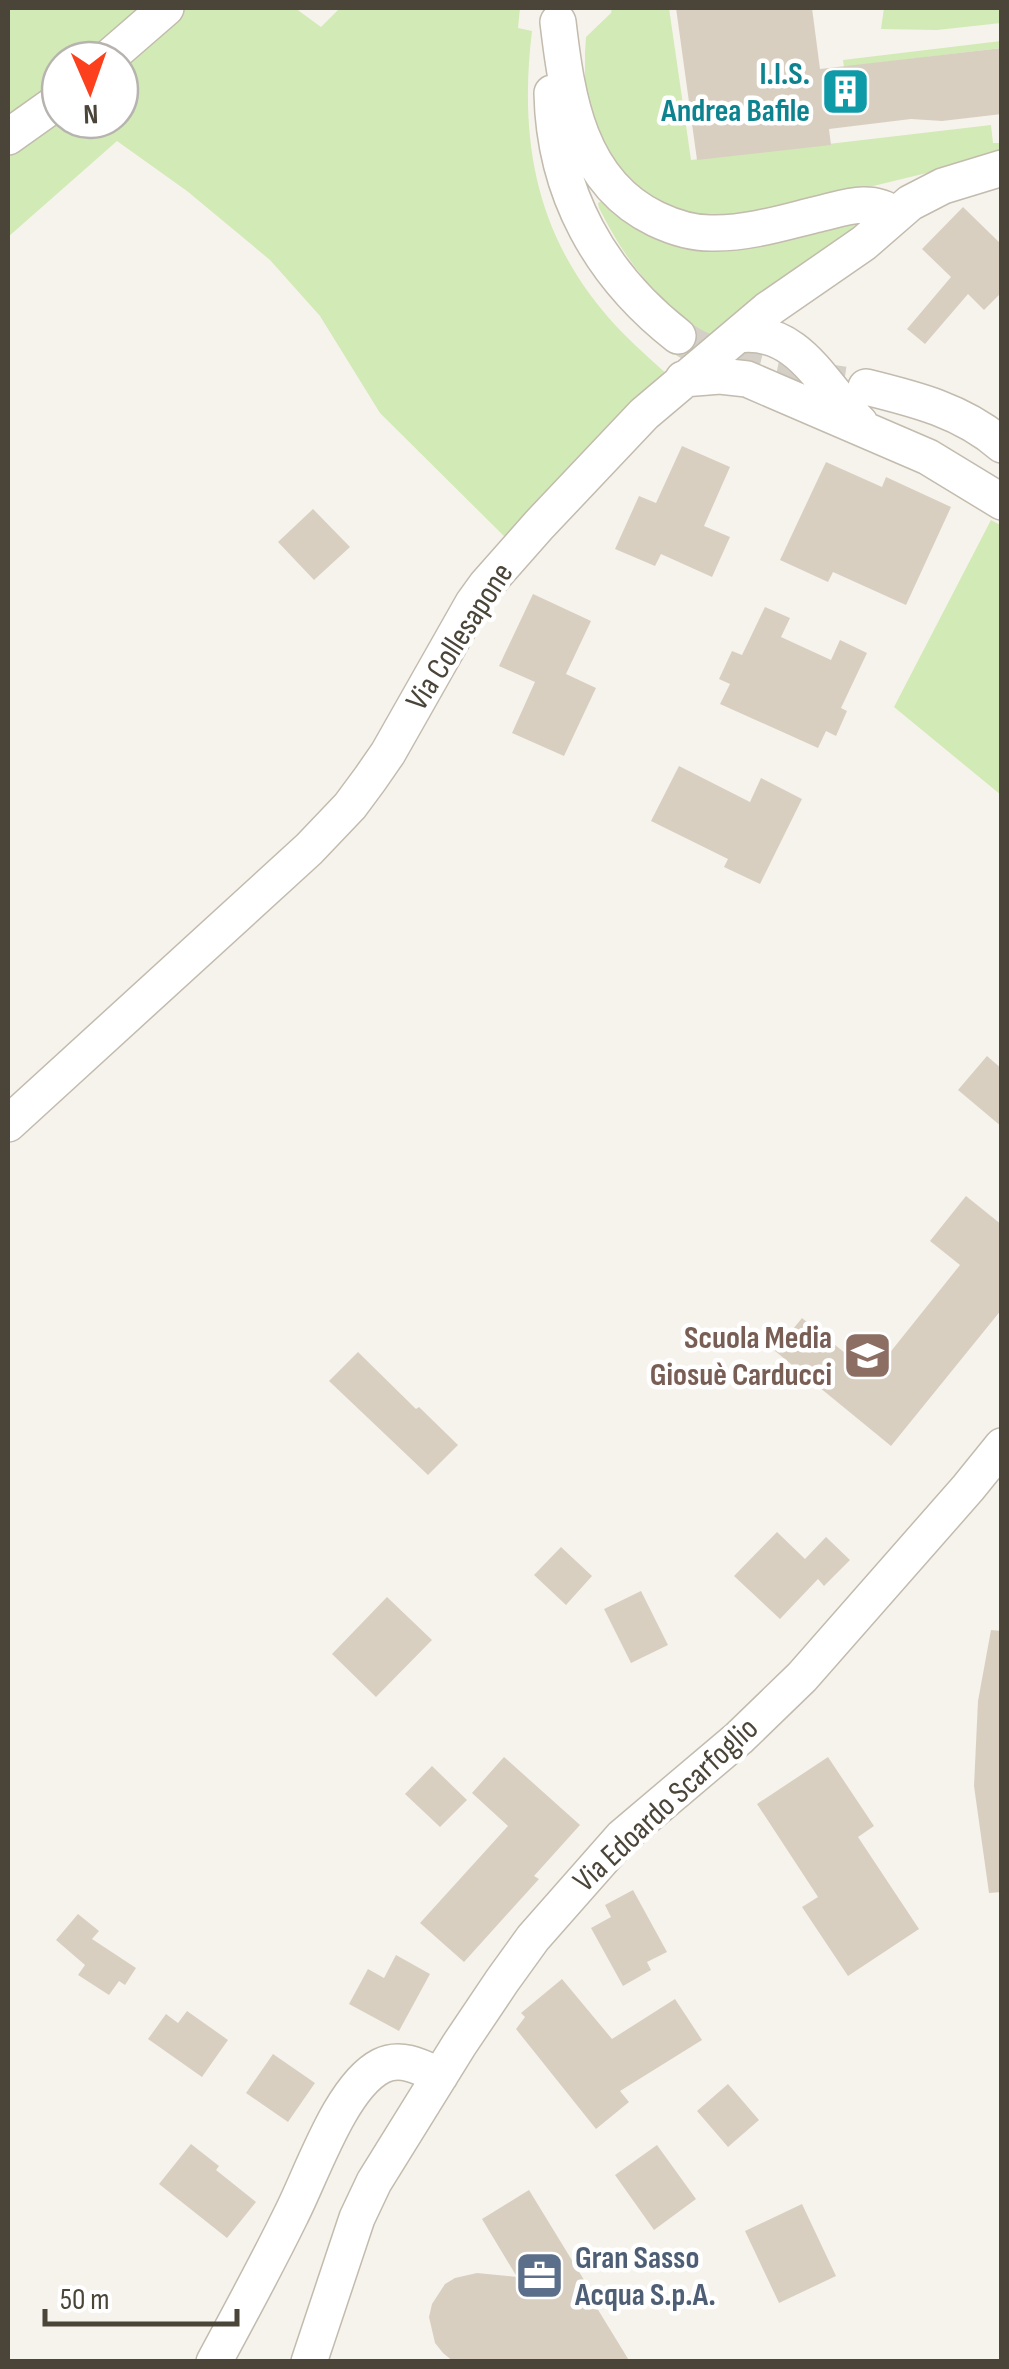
<svg xmlns="http://www.w3.org/2000/svg" width="1009" height="2369" font-family="'Sofia Sans Condensed',sans-serif">
<style>
.green{fill:#d2eab5;fill-rule:evenodd}
.building{fill:#d8cfc1}
.lines{fill:none;stroke-linecap:round;stroke-linejoin:round}
.minor-tunnel{stroke:#d4d0c8;stroke-width:35;stroke-dasharray:35 18;stroke-linecap:butt}
.minor-casing{stroke:#c2bbae;stroke-width:38}
.minor{stroke:#fff;stroke-width:35}
.labels{text-anchor:middle;dominant-baseline:central;stroke-width:9;stroke-linejoin:round;paint-order:stroke}
.culture-label{font-size:32px;font-weight:bold;fill:#0d838f;stroke:#fff;text-anchor:end}
.street-label{font-size:32px;fill:#4b4439;stroke:#fff}
.education-label{font-size:32px;font-weight:bold;fill:#785e54;stroke:#fff;text-anchor:end}
.service-label{font-size:32px;font-weight:bold;fill:#4e5e75;stroke:#fff;text-anchor:start}
</style>
<rect width="100%" height="100%" fill="#f6f3ec"/>
<path class="green" d="M8,8h287l26,19 19,-19h180l-2,20 14,3c-13,107 3,202 76,286 18,21 39,39 60,58l-158,167 -130,-129 -60,-97 -50,-56 -83,-69 -70,-50 -109,96zM60,60h60v60h-60z
M612,8h57l22,152 300,-35 2,18h8v12l-132,32 -130,28 -18,3 -40,-3 -44,-27 -36,-40 -16,-55v-41l1,-15 25,-24z
M884,8h117v15l-64,7 -56,-1z
M1001,41v7l-157,19 -1,-7z
M602,201l24,20 230,-1 6,3 -166,128 -9,-9 -14,13 -3,-2 19,-29c-43,-40 -63,-63 -90,-116l-1,-5z
M991,520l11,6 -1,269 -107,-88z"/>
<path class="building" d="M676,8h136l8,61 182,-21v66l-60,7 -31,-2 -82,10 2,16 -134,15z
M963,207l39,38v47l-18,18 -16,-16 -43,50 -18,-15 44,-52 -29,-28z
M682,446l48,21 -26,59 26,11 -18,40 -51,-23 -6,12 -40,-17 24,-53 17,7z
M826,462l56,25 4,-10 65,30 -45,98 -73,-33 -5,10 -48,-22z
M313,509l37,38 -36,33 -36,-38z
M533,594l58,27 -25,53 30,14 -32,68 -52,-23 23,-51 -36,-16z
M765,607l25,11 -9,19 50,23 9,-20 27,13 -26,55 6,3 -11,25 -10,-5 -8,17 -98,-44 10,-20 -11,-5 13,-28 10,4z
M679,766l71,36 11,-24 41,21 -42,85 -36,-17 4,-8 -77,-38z
M987,1056l15,13v58l-44,-37z
M966,1196l36,29v84l-111,137 -116,-95 27,-33 70,57 88,-110 -30,-24z
M358,1352l58,57 3,-2 39,38 -30,30 -99,-94z
M777,1532l28,27 21,-22 24,23 -26,26 -6,-7 -38,40 -46,-43z
M561,1547l31,29 -26,29 -32,-30z
M641,1591l27,54 -37,18 -27,-54z
M387,1597l45,43 -56,57 -44,-43z
M991,1630l11,1v261l-13,1 -15,-107 4,-85z
M504,1757l76,68 -46,51 5,3 -75,83 -44,-39 88,-97 -36,-33z
M828,1757l46,69 -16,11 61,92 -71,47 -46,-69 16,-10 -61,-93z
M432,1766l35,34 -27,27 -35,-33z
M633,1890l34,62 -20,10 4,8 -28,16 -32,-58 20,-11 -6,-12z
M78,1914l21,17 -7,8 44,29 -11,17 -6,-4 -10,14 -31,-20 7,-10 -29,-25z
M396,1955l34,19 -31,57 -50,-27 19,-35 16,9z
M562,1979l50,60 63,-40 27,41 -82,51 9,11 -33,27 -80,-100 9,-12 -4,-4z
M187,2011l41,29 -26,37 -54,-38 18,-25 12,9z
M273,2054l42,29 -27,39 -42,-29z
M728,2084l31,36 -31,27 -31,-36z
M191,2144l28,22 -3,4 40,32 -29,36 -68,-54z
M657,2145l39,54 -42,31 -39,-55z
M529,2190l63,103 -3,2 41,67h-176l-11,-9 -8,-10 -6,-26 3,-13 13,-20 10,-6 22,-5 40,4 -35,-58z
M802,2204l34,72 -57,27 -34,-72z"/>
<g class="lines">
<path class="minor-tunnel" d="M678,336c50,33 108,40 166,48"/>
<defs>
<path id="minor" d="M558,22c9,76 21,160 98,197 19,9 39,15 59,14 34,0 67,-10 99,-18 28,-6 56,-19 81,0
M106,60l60,-52
M552,93c2,100 48,182 126,243
M8,137l52,-37
M738,335c61,-8 84,51 122,88
M683,379l37,-3 27,3 181,78 74,45
M866,387c49,12 97,24 136,58
M8,1124l301,-275 41,-43 20,-27 18,-26 85,-150 13,-18 53,-60 105,-111 123,-104 97,-67 46,-40 33,-17 59,-18
M214,2362c26,-48 52,-96 76,-145 21,-40 50,-130 91,-151 20,-10 40,1 59,10
M309,2362l48,-144 17,-36 85,-137 43,-64 31,-43 89,-101 117,-99 63,-61 166,-189 34,-42"/>
</defs>
<use href="#minor" class="minor-casing"/>
<use href="#minor" class="minor"/>
</g>
<defs>
<symbol id="building-square" viewBox="-11 -11 22 22"><rect x="-9" y="-9" width="18" height="18" rx="4" fill="#0f9aa8" stroke="#fff"/><path d="M-4-6H4V6H1V3H-1V6H-4ZM-2.5-4.3h1.7v1.8h-1.7ZM.8-4.3h1.7v1.8H.8ZM-2.5-1h1.7V.8h-1.7ZM.8-1h1.7V.8H.8Z" fill="#fff"/></symbol>
<symbol id="school-square" viewBox="-11 -11 22 22"><rect x="-9" y="-9" width="18" height="18" rx="4" fill="#8d6e63" stroke="#fff"/><path d="M0-5L7-2L0 1L-7-2ZM-4 1L0 2.5L4 1V4Q0 6-4 4Z" fill="#fff"/></symbol>
<symbol id="office-square" viewBox="-11 -11 22 22"><rect x="-9" y="-9" width="18" height="18" rx="4" fill="#5c6f8a" stroke="#fff"/><path d="M-6-3h4V-5.5h4V-3h4V5H-6ZM-1-4.5V-3h2v-1.5ZM-6 0V1H6V0Z" fill="#fff"/></symbol>
</defs>
<g fill-rule="evenodd">
<use href="#building-square" x="818" y="64" width="55" height="55"/>
<use href="#school-square" x="840" y="1328" width="55" height="55"/>
<use href="#office-square" x="512" y="2248" width="55" height="55"/>
</g>
<g class="labels">
<g class="culture-label">
<text x="810" y="74">I.I.S.<tspan x="810" dy="37">Andrea Bafile</tspan></text>
</g>
<g class="street-label">
<text transform="translate(460 637) rotate(-57)">Via Collesapone</text>
<text transform="translate(666 1805) rotate(-43)">Via Edoardo Scarfoglio</text>
</g>
<g class="education-label">
<text x="832" y="1338">Scuola Media<tspan x="832" dy="37">Giosuè Carducci</tspan></text>
</g>
<g class="service-label">
<text x="575" y="2258">Gran Sasso<tspan x="575" dy="37">Acqua S.p.A.</tspan></text>
</g>
</g>
<rect width="1009" height="2369" fill="none" stroke="#4b4439" stroke-width="20"/>
<g transform="translate(90 90) rotate(178)"><circle r="48" fill="#ffffff" stroke="#b7b4b0" stroke-width="2.5"/>
<path d="M0-8L18 38L0 25L-18 38Z" fill="#fc3f1d"/>
<text y="-15" font-size="28" font-weight="bold" text-anchor="middle" fill="#4b4439">N</text>
</g>
<path d="M45 2309v15h192v-15" fill="none" stroke="#4b4439" stroke-width="5"/>
<text x="60" y="2309" font-size="30" fill="#4b4439" stroke="#ffffff" stroke-width="8" paint-order="stroke">50 m</text>
</svg>
